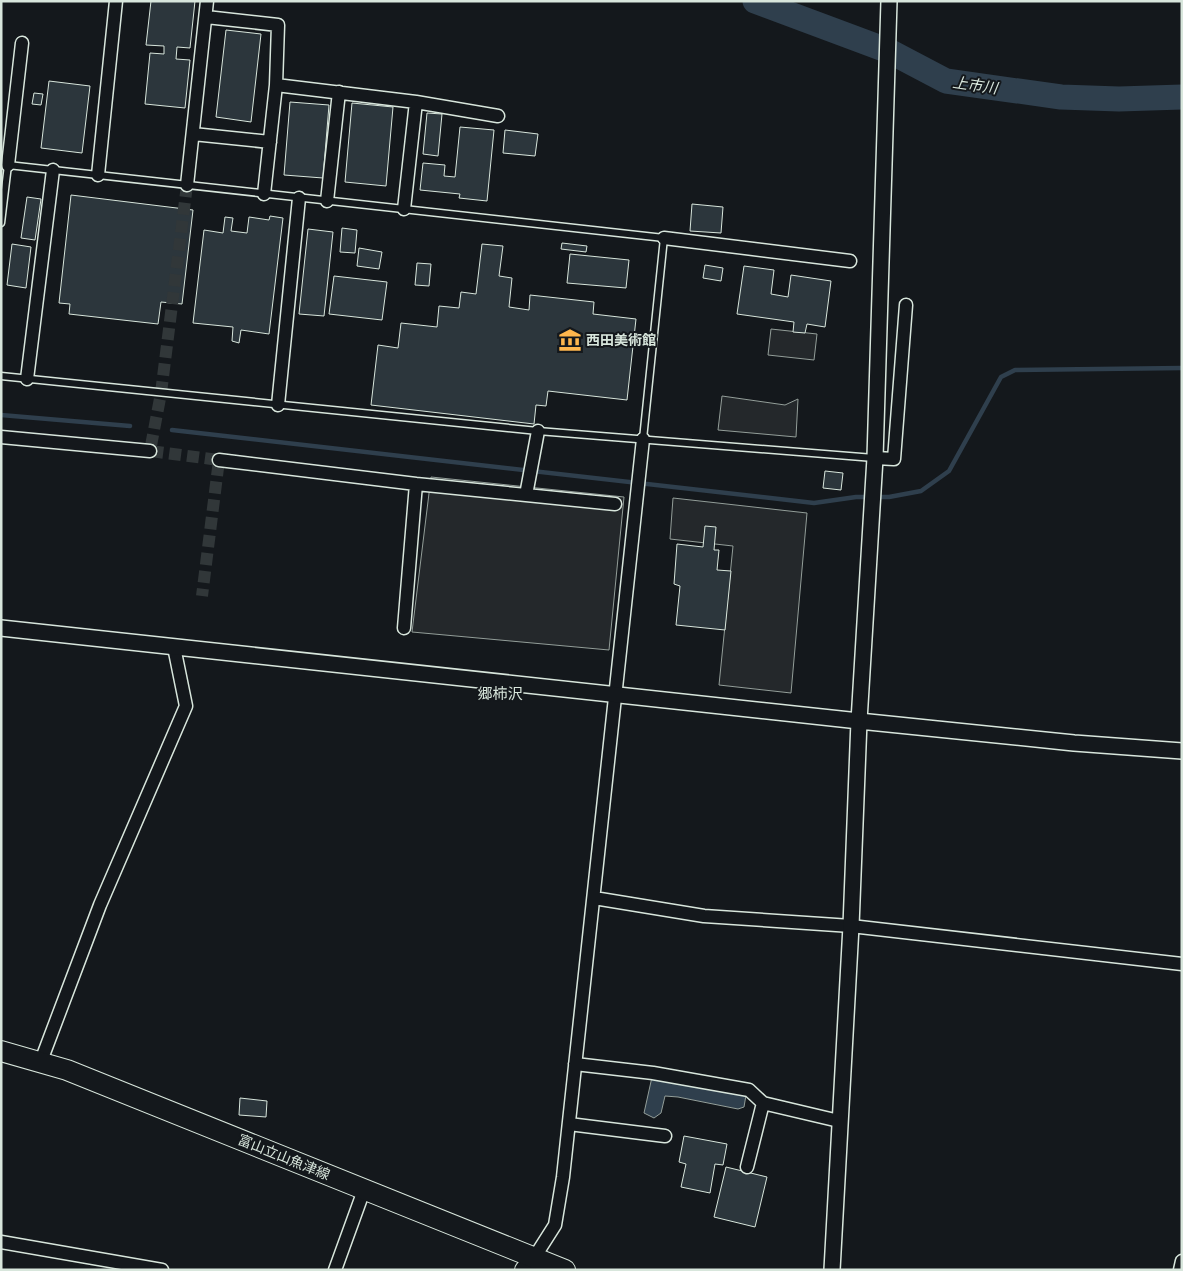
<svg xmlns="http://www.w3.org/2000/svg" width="1183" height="1271" font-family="Helvetica,'Noto Sans JP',sans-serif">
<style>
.parking{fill:#24282b;stroke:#939e99}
.water{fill:#2f3f4d;stroke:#939e99}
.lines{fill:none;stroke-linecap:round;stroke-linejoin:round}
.stream{stroke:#2f3f4d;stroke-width:4.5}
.river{stroke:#2f3f4d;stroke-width:25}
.building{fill:#2c363c;stroke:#d8e6dc}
.minor-tunnel{stroke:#313739;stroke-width:12;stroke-dasharray:12 6;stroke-linecap:butt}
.service-casing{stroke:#d8e6dc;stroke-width:9}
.minor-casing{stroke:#d8e6dc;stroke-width:15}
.tertiary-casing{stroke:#d8e6dc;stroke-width:18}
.secondary-casing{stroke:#d8e6dc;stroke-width:20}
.primary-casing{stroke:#d8e6dc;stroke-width:22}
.service{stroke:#14181c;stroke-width:6}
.minor{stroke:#14181c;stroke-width:12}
.tertiary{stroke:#14181c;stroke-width:15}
.secondary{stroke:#14181c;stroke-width:18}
.primary{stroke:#14181c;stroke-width:20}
.labels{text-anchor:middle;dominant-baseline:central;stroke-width:4;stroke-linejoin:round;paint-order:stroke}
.poi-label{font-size:14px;font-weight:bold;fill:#d8e6dc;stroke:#14181c;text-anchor:start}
.street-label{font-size:14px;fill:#d8e6dc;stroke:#14181c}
.water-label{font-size:15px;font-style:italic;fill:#d8e6dc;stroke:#14181c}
.neighbourhood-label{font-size:15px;fill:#d8e6dc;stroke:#14181c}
</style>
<rect width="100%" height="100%" fill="#14181c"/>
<path class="parking" d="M771,329l46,5 -3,26 -46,-5z
M722,396l63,9 13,-6 -2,38 -78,-7z
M431,477l193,20 -15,153 -197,-18z
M673,498l134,15 -16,180 -72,-8 14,-139 -63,-7z"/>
<path class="water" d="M652,1077l94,18 -2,12 -6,2 -60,-12 -13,-1 -4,17 -7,5 -10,-5z"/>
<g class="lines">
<path class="stream" d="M1,415l129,11
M172,430l642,73 42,-6h33l32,-6 28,-20 52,-94 14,-7 167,-2"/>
<path class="river" d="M755,1l134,50 57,30 115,16 58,2 63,-2"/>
</g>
<path class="building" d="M151,1h44l-5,47 -13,-1 -1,12 14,1 -5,48 -40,-4 5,-51 14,1v-8l-18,-1z
M226,30l35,4 -10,88 -35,-5z
M49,81l41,5 -8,67 -41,-5z
M34,93l9,1 -2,11 -9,-1z
M290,102l39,3 -6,73 -39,-3z
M352,103l41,4 -7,79 -41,-4z
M427,113l15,1 -4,42 -15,-2z
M460,127l34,3 -7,71 -28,-3 1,-4 -40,-4 3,-27 22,2 -1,11 11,1z
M505,130l33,4 -3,22 -32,-3z
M71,195l122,15 -11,94 -21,-2 -3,22 -89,-10 1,-10 -11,-1z
M27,197l14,2 -6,41 -14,-2z
M692,204l31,3 -2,26 -31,-2z
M270,216l13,2 -14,116 -28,-4 -2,13 -7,-2 1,-14 -40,-4 11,-93 19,3 2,-16 8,1 -2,13 16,2 2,-16 20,3z
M342,228l15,2 -2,23 -15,-1z
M308,229l25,3 -9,84 -25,-2z
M562,243l25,3 -1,6 -25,-3z
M12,244l19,3 -5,41 -19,-3z
M482,244l21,2 -4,30 13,2 -3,29 20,3 1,-15 64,7 -1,12 43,5 -9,81 -79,-9 -2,15 -10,-1 -2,19 -163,-19 7,-60 20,3 3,-25 36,4 2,-21 20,2 2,-16 15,2z
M359,248l23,4 -3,17 -22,-3z
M570,254l59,6 -3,28 -59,-5z
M417,263l14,1 -2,22 -14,-1z
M705,265l18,3 -2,13 -18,-3z
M744,266l30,4 -3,24 17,3 3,-22 40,6 -6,46 -18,-3 -2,9 -12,-1 1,-10 -57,-8z
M334,276l53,6 -5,38 -53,-6z
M825,471l18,2 -2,17 -18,-2z
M705,526l11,1 -2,23h5l-2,20 14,1 -6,59 -49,-5 4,-39 -6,-2 3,-40 26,3z
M240,1098l27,3 -1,16 -27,-2z
M684,1136l43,8 -4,21 -8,-1 -5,29 -29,-6 5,-23 -7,-2z
M726,1167l41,10 -12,50 -41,-10z"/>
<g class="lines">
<path class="minor-tunnel" d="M187,185l-26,208 -11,58 69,9 -17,136"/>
<defs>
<path id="service" d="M1,223l7,-58 656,73 -21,201
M1,376l537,55 336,27"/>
<path id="minor" d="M206,17l72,8 -2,60
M193,134l77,8
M8,165l14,-122
M98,175l18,-174
M187,185l20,-184
M264,194l12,-109 140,17
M327,201l12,-109
M404,209l12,-107 82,14
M664,238l186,23
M27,379l26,-209
M278,405l21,-207
M538,431l-12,64 89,9
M1,437l149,14
M875,458l19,1 12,-154
M219,460l197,24
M404,628l12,-144 110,11
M594,898l110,18 147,10 331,38
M41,1061l59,-156 86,-199 -12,-59
M575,1064l78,9 96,17 14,13 76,18
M569,1124l96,12
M747,1167l16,-64
M1,1242l161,28
M534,1258l21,-33 8,-48 80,-738
M335,1270l29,-80
M1180,1270l2,-9"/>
<path id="tertiary" d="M1,628l858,93 215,22 108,8
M832,1270l19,-344 8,-205 16,-263 14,-457"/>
<path id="secondary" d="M524,1270l10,-12"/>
<path id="primary" d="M1,1051l66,19 498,200"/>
</defs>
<use href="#service" class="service-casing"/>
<use href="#minor" class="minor-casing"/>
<use href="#tertiary" class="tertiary-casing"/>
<use href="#secondary" class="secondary-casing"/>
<use href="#primary" class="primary-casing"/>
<use href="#service" class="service"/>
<use href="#minor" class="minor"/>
<use href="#tertiary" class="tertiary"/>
<use href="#secondary" class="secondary"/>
<use href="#primary" class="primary"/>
</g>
<defs>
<symbol id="museum-bare" viewBox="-9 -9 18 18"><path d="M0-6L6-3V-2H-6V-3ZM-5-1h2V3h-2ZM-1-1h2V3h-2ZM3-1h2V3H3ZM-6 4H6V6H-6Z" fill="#ffb74d" stroke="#14181c" stroke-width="2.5" paint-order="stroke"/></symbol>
</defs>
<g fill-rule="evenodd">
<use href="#museum-bare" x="554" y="324" width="32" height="32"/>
</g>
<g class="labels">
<g class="poi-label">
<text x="586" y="340">西田美術館</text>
</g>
<g class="street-label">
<text transform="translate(284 1157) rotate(22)">富山立山魚津線</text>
</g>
<g class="water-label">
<text transform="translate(975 85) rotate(8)">上市川</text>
</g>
<g class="neighbourhood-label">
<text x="500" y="693">郷柿沢</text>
</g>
</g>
<rect width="1183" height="1271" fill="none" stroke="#d8e6dc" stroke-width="5"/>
</svg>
